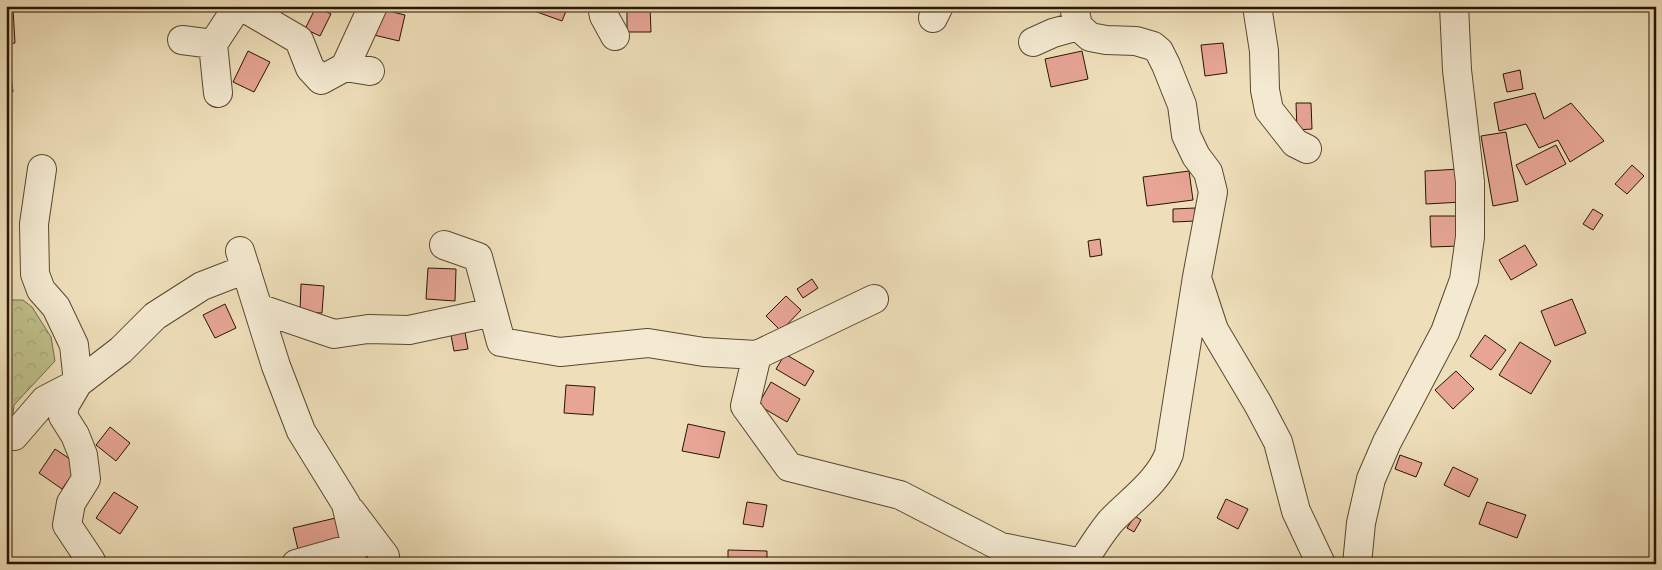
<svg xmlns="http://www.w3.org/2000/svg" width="1662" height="570" font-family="'IM FELL French Canon',serif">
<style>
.forest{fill:url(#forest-crowns);stroke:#736a46}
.building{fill:#e7a595;stroke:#271500}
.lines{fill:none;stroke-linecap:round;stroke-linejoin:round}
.minor-casing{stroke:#59482e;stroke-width:30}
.minor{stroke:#f4ead2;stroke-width:28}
</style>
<defs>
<pattern id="forest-crowns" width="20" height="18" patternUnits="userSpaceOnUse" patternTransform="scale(1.25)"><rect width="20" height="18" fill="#bfc08b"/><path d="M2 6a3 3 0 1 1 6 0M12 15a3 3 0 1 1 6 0" fill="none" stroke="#a4a476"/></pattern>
</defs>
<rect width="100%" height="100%" fill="#eedfba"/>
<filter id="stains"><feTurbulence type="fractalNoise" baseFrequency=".004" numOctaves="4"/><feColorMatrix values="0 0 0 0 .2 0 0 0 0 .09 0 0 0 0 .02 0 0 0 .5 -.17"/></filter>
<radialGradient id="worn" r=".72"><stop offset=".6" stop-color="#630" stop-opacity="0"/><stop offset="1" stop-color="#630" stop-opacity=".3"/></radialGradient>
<path class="forest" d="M6,300h17l9,7 19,30 4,24 -41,44 -8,74z"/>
<path class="building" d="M527,6h41l-6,15 -36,-13z
M627,6h23l1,26h-24z
M316,7l15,7 -11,22 -15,-7z
M13,9l2,34 -9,1v-34z
M380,9l25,6 -6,26 -25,-6z
M1223,43l4,30 -22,3 -4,-31z
M248,51l22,11 -16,30 -21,-10z
M1082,51l6,28 -37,8 -6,-28z
M9,62l4,30 -7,1v-30z
M1520,70l3,19 -16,3 -4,-18z
M1535,93l9,26 27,-16 33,38 -34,21 -12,-22 -19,8 -13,-24 -27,7 -5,-28z
M1296,103h15l1,26 -15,1z
M1506,132l12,69 -25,5 -12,-70z
M1556,145l10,19 -40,21 -10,-20z
M1632,165l12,11 -17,18 -12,-10z
M1460,169l2,33 -36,2 -1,-33z
M1189,171l4,29 -46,6 -4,-29z
M1195,208l1,13 -23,1v-13z
M1593,209l10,6 -10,15 -10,-6z
M1430,216h29l1,30 -29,1z
M1100,239l2,16 -12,2 -2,-16z
M1525,245l12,20 -26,15 -12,-20z
M428,268l28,1 -1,32 -29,-2z
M812,279l6,9 -15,10 -6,-9z
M301,284l23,2 -2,27 -22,-1z
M786,296l15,14 -20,21 -15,-15z
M1572,299l14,34 -31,13 -14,-35z
M225,304l11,24 -21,10 -12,-23z
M464,327l4,22 -14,2 -4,-21z
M1485,335l21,15 -15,20 -21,-14z
M1520,342l31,19 -20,33 -32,-19z
M785,354l29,17 -9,15 -29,-17z
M1456,371l18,18 -21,20 -18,-19z
M771,382l29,17 -13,23 -29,-17z
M566,385l29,2 -2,28 -29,-2z
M688,424l37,8 -6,26 -37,-7z
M110,427l20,16 -14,18 -20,-16z
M55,449l24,16 -17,24 -23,-16z
M1400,455l22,8 -6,14 -21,-8z
M1453,467l25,12 -9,18 -25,-12z
M114,492l24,15 -18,27 -24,-16z
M1226,499l22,10 -10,20 -21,-11z
M747,502l20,3 -4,22 -20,-3z
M1487,502l39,13 -9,23 -38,-14z
M1135,516l6,4 -7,12 -7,-4z
M340,517l7,26 -48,11 -6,-26z
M728,550l39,1v13h-39z"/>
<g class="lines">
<defs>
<path id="minor" d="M241,6l58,34 11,28 11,12 24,-13 28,-61
M602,6l2,10 11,20
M1074,6l4,20 12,11 16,3 30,1 17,5 6,5 7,14 16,40 4,30 10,21 12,16 5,20 -16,85 -28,177c-11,28 -38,46 -58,67 -11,13 -20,28 -29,42
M1257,6l7,45 1,39 4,20 26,33 12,6
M933,18l6,-12
M182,40l31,4
M1033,42l20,-9 25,-7
M345,67l25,4
M218,93l-5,-49 25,-38
M42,169l-8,55 1,50 6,16 15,17 18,38 4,38 -13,22 -2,11 12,19 8,20 3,24 -15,24 -4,22 24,36
M444,245l34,12 23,85 59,10 88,-9 56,9 53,3
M240,251l36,115 25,65 45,73 10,43 -60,17
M1199,284l15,46 44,74 20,38 18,69 25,53
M874,299l-117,56 -12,51 44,61 111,28 101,52 87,17
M258,308l76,26 34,-5 41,1 84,-18
M14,436l31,-36 33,-17 43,-33 34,-34 47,-30 44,-17
M351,511l34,45
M1357,564l4,-41 10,-44 16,-37 58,-110 19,-52 6,-43v-55l-13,-112 -3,-64"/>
</defs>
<use href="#minor" class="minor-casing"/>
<use href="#minor" class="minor"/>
</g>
<rect width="1662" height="570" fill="none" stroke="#eedfba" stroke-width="25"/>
<rect x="8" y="8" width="1647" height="555" fill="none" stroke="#271500" stroke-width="2.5"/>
<rect x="12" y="12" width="1637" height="545" fill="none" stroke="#271500"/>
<rect width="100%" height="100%" filter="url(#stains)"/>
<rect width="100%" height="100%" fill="url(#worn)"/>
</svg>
